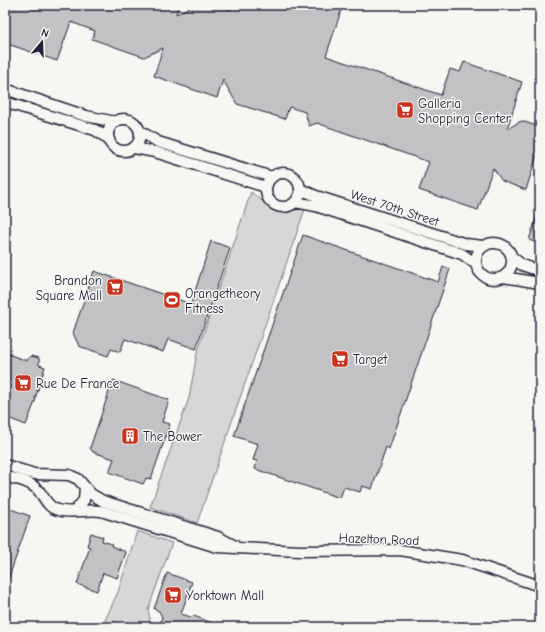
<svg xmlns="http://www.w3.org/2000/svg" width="545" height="632" font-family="'Comic Neue',sans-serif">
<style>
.green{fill:#d7d7d7;stroke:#7c7c89}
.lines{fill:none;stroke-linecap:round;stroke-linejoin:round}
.stream{stroke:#757583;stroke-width:3}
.building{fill:#c2c2c4;stroke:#22223b}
.minor-casing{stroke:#22223b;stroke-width:13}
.minor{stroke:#f6f6f2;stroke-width:10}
.labels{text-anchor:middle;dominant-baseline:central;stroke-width:3;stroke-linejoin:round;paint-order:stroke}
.poi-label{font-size:13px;fill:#22223b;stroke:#f6f6f2;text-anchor:start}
.street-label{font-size:13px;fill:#22223b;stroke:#f6f6f2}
</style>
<rect width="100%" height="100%" fill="#f6f6f2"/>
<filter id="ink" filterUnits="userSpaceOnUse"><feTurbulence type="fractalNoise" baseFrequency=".025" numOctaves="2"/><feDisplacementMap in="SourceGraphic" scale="8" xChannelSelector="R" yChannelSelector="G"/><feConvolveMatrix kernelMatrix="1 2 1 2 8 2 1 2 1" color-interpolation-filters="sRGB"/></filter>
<g filter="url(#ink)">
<path class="green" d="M251,192c21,17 27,20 54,17l-108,314 -47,-16 39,-109 8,-45z
M137,531l35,12 -24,67 2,9 -3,8h-45l16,-35z"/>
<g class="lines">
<path class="stream" d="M111,627l3,-5"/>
</g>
<path class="building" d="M5,5h174l-3,9 18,-9h22l14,5 1,-5h112l-17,51 115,39 9,-26 10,3 4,-10 58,20 -15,47 14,-8 19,6v18l-14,45 -24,-9 -9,-13 -15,42 -59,-20 10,-28 -112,-39 -8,3 -4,-14 -16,-5 -4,12 -48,-15 -14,-24 -6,18 -63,-22 9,-28 -19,9 -52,-18 3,-8 -24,-9 -14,39 -52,-18z
M539,210h1v34l-11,-4z
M303,235l135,47 5,-15 7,2 -61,180 -3,-2 -14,42 -10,-3 -2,6 -16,-5 -4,11 -85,-29 2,-8 -4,-1 5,-16 -24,-8z
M211,241l19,7 -34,101 -28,-10 -5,13 -38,-13 -5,13 -9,-3 -3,7 -29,-10 -6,-13 21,-62 97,33z
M5,353l22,8 2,-4 2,-1 8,2v7l6,2 -10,32h1l-10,26 -21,-8z
M113,380l56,20 -7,22 8,2 -19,55 -5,-1 -3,6 -34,-12 5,-13 -21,-7 -3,-4z
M5,507l25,9 -24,70h-1z
M91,533l12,4 -1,4 10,3 -1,2 15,6 -9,26 -14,-5 -6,18 -20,-7 13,-37 -3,-1z
M167,573l25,9 -11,32 10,3 3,-1 29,11h-64l3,-10 -3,-6 -5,-2z"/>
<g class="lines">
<defs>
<path id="minor" d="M5,89l81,27 30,6
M5,102l90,28 14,9
M108 135a16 16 0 1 1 32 0a16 16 0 1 1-32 0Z
M140,131l18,11 114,35
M134,148l21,4 111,35
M266 190a17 17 0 1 1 34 0a17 17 0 1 1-34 0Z
M300,189l16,7 150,48 17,2
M295,202l21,4 146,48 14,10
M476 261a18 18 0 1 1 36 0a18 18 0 1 1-36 0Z
M512,257l10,8 18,6
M503,277l37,6
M5,465l29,9 35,1 9,4 13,15 12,7 115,36 17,9
M5,477c12,2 25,4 34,14 6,7 8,16 19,19 10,4 30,-1 43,1l116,36 83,4 100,-1 62,10 78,26
M75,511l9,-11 1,-13"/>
</defs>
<use href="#minor" class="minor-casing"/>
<use href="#minor" class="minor"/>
</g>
</g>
<defs>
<symbol id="supermarket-square" viewBox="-11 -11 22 22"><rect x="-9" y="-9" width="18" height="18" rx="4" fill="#c8321e" stroke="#f6f6f2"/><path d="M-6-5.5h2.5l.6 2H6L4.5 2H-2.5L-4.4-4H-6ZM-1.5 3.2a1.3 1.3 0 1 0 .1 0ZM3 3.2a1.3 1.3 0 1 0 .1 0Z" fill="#fff"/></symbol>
<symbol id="stadium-square" viewBox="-11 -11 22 22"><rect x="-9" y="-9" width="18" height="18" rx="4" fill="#c8321e" stroke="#f6f6f2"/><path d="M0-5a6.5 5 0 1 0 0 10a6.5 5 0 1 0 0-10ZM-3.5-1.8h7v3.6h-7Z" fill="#fff"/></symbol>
<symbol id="building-square" viewBox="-11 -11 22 22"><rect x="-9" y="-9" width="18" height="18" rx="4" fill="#c8321e" stroke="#f6f6f2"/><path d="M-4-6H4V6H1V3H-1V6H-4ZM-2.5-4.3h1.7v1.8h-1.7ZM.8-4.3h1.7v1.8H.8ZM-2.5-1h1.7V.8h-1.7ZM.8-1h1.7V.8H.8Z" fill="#fff"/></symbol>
</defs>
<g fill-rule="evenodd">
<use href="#supermarket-square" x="395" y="100" width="20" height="20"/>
<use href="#supermarket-square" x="105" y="277" width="20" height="20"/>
<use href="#stadium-square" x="162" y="290" width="20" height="20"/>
<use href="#supermarket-square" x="330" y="349" width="20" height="20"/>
<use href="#supermarket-square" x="13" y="373" width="20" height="20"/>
<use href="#building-square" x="120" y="426" width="20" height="20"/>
<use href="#supermarket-square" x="163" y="585" width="20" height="20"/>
</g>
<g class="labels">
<g class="poi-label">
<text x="418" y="103">Galleria<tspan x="418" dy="15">Shopping Center</tspan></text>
<text x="102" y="280" text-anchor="end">Brandon<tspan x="102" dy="15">Square Mall</tspan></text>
<text x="185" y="293">Orangetheory<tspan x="185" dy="15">Fitness</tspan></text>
<text x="353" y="359">Target</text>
<text x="36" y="383">Rue De France</text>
<text x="143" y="436">The Bower</text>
<text x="186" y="595">Yorktown Mall</text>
</g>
<g class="street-label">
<text transform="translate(395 208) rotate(18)">West 70th Street</text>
<text transform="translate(379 539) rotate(2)">Hazelton Road</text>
</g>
</g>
<rect width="545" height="632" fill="none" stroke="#f6f6f2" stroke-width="20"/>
<rect x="10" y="10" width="525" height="612" fill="none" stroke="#22223b" stroke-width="1.5" filter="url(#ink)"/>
<g transform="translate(42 42) rotate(19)" stroke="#f6f6f2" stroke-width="3" paint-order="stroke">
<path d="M0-3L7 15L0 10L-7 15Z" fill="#22223b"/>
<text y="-6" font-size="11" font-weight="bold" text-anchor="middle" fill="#22223b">N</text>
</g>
</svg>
